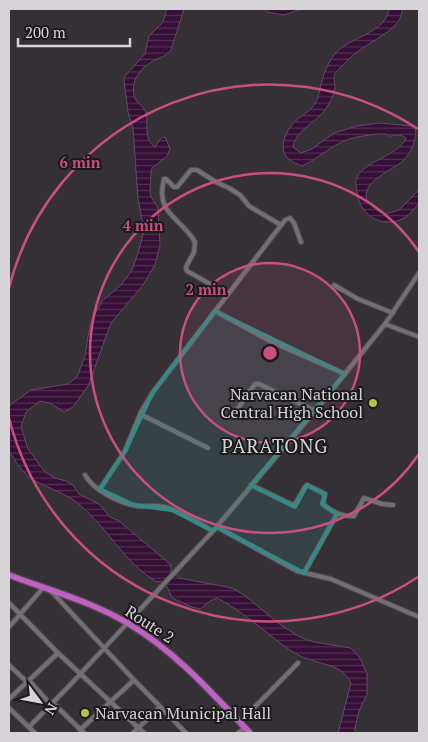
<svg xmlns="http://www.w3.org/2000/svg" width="428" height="742" font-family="'PT Serif',serif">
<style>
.water{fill:url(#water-rules);stroke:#664a66}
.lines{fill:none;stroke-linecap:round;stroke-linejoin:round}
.minor-casing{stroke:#504d50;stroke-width:6}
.highway-casing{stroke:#504d50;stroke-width:8}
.minor{stroke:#746f74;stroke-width:4}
.highway{stroke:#c15fc3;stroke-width:5.5}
.marked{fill:#378983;fill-opacity:0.2;stroke:#378983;stroke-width:4;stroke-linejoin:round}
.ring{fill:none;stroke:#c85080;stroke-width:2.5}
.poi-dot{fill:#b2c34c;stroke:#1b191b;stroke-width:2}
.labels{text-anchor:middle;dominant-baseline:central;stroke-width:4;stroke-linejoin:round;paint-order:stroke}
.poi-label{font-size:16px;fill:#d7d4d7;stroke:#1b191b;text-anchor:end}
.street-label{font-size:16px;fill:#d7d4d7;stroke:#1b191b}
.quarter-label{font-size:19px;letter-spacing:1px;fill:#d7d4d7;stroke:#1b191b}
.centre{fill:#c85080;stroke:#1b191b;stroke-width:2.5}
.ring-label{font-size:15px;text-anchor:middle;font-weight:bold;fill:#c85080;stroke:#1b191b;stroke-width:4;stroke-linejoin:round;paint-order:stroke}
</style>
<defs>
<pattern id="water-rules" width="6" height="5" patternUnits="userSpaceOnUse" patternTransform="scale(1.25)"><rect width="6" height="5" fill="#350f36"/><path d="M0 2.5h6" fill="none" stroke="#523152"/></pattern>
</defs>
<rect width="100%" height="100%" fill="#353035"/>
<path class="water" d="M167,9h17l-13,41c-4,6 -10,7 -16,10 -14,7 -24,19 -21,35 2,10 12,10 13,23 0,10 -2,23 8,29l6,-9 4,-1 5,12 -3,7 -15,12 -1,5 -1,19 1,5 7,11 2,37 -5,20 -12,20 -32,38 -23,63 -15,21 -9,5 -14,-9 -10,-2 -14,11 -5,15 7,22 17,23 10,6 11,3 6,3 7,10 20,10 11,13 9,4 52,44v6l8,7 53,10 12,7 38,31 20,12 12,4 37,6 9,10 7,16v20l-8,17 -4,17v5h-17l13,-50c-9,-19 -29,-18 -46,-25 -11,-4 -21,-12 -30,-19 -19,-15 -37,-30 -58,-41l-7,3 -10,8 -8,-2 -20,-9 -4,-10 -7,-7 -4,1c-33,-19 -49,-54 -78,-78 -22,-18 -48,-16 -64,-44 -2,-3 -5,-7 -6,-10 -2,-5 -1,-40 1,-45l21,-15 37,-6 9,-7 8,-21 3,-20 4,-16 10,-19 19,-16 6,-8 5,-7 6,-17 5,-19v-10l-5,-25 -5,-71 -5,-16 -4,-32 1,-4 20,-22 4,-18 14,-14z
M265,9h37l-18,6 -17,-3z
M389,9h13c1,16 -21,27 -33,35 -10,6 -19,13 -27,22 -12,11 -7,10 -7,23 -1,6 -5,13 -8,18 -9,15 -31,22 -34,40l8,6 11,-4 22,-16 23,-7 23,-3 32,3 4,5c-1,12 -4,20 -12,29 -10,10 -44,21 -37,41l11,10 7,3 14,-4 20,-20v13c-5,6 -10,13 -17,16 -21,10 -43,-5 -45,-27 0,-3 -2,-8 -1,-12 5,-19 44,-24 50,-42 -5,-4 -9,-3 -15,-2 -4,0 -3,-1 -7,-2 -9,0 -23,2 -31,4 -20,5 -33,20 -51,28 -5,-2 -13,-5 -16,-10 -8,-13 3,-30 13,-38 6,-5 12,-7 16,-15 5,-7 4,-14 7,-22 3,-12 9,-25 19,-33 16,-12 45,-17 48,-39z"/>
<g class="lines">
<defs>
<path id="minor" d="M334,285l24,14 35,14
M228,294l-41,-23 -1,-4 8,-15 1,-10c-15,-26 -40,-27 -31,-63h2l8,8h3l14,-17h6l19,12 13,6 11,7 9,11 32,19
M215,311l57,31 73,32
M385,324l34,13
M140,414l68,34
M234,414l21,-30h4l56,27
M85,475c9,16 35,28 52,31 9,1 18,-1 27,1 18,4 34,16 49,24
M251,485l42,20 3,-2 9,-16 2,-2 18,9 -2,10c9,8 19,13 31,12l10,-18 18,6 11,1
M100,489l25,-38 16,-39 12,-20 132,-172 5,-2 4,5 7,19
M217,527l80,44 34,8 88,38
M304,573l33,-59
M51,591l83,89 52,53
M9,603l49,50 86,80
M9,627l34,-39
M9,665l18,17
M29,680l22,25
M9,699l49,-46
M53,703l31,30
M9,708l26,25
M240,722l58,-59
M29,727l41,-42 143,-154 102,-120 70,-87 34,-51
M80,730l54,-50
M133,733l27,-26
M238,733l7,-5"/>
<path id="highway" d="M9,575c39,15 84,27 120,49 47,28 84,70 121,109"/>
</defs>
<use href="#minor" class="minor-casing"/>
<use href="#highway" class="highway-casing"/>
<use href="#minor" class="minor"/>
<use href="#highway" class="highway"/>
</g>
<path class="marked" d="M215,311l130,63 -94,111 44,22 12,-22 18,9 -3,10 15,10 -33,59 -87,-46 -4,4 -41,-21 -38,-5 -34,-16 25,-38 28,-59z"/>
<circle cx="270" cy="353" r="90" fill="#c85080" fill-opacity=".12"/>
<g class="ring">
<circle cx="270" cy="353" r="90"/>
<path d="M419 454A180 180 0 1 1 419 252"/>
<path d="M418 577A269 269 0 0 1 9 418M9 288A269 269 0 0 1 418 129"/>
</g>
<g class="poi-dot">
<circle cx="373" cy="403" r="5"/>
<circle cx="85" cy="713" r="5"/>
</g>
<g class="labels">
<g class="poi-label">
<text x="363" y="394">Narvacan National<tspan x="363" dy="18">Central High School</tspan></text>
<text x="95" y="713" text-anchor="start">Narvacan Municipal Hall</text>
</g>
<g class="street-label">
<text transform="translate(150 624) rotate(33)">Route 2</text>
</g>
<g class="quarter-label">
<text x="275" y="445">PARATONG</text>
</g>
</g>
<circle cx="270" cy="353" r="8" class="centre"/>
<g class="ring-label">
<text x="80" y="168">6 min</text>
<text x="143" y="231">4 min</text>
<text x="206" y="295">2 min</text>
</g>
<rect width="428" height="742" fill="none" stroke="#d7d4d7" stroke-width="20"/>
<g transform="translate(40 702) rotate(122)" stroke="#1b191b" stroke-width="4" paint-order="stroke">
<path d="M0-4L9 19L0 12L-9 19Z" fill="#d7d4d7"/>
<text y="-8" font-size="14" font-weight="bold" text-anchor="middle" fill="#d7d4d7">N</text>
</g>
<path d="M18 38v8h112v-8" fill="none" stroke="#d7d4d7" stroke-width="2.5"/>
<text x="25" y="38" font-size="15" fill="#d7d4d7" stroke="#1b191b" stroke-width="4" paint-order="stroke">200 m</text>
</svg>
